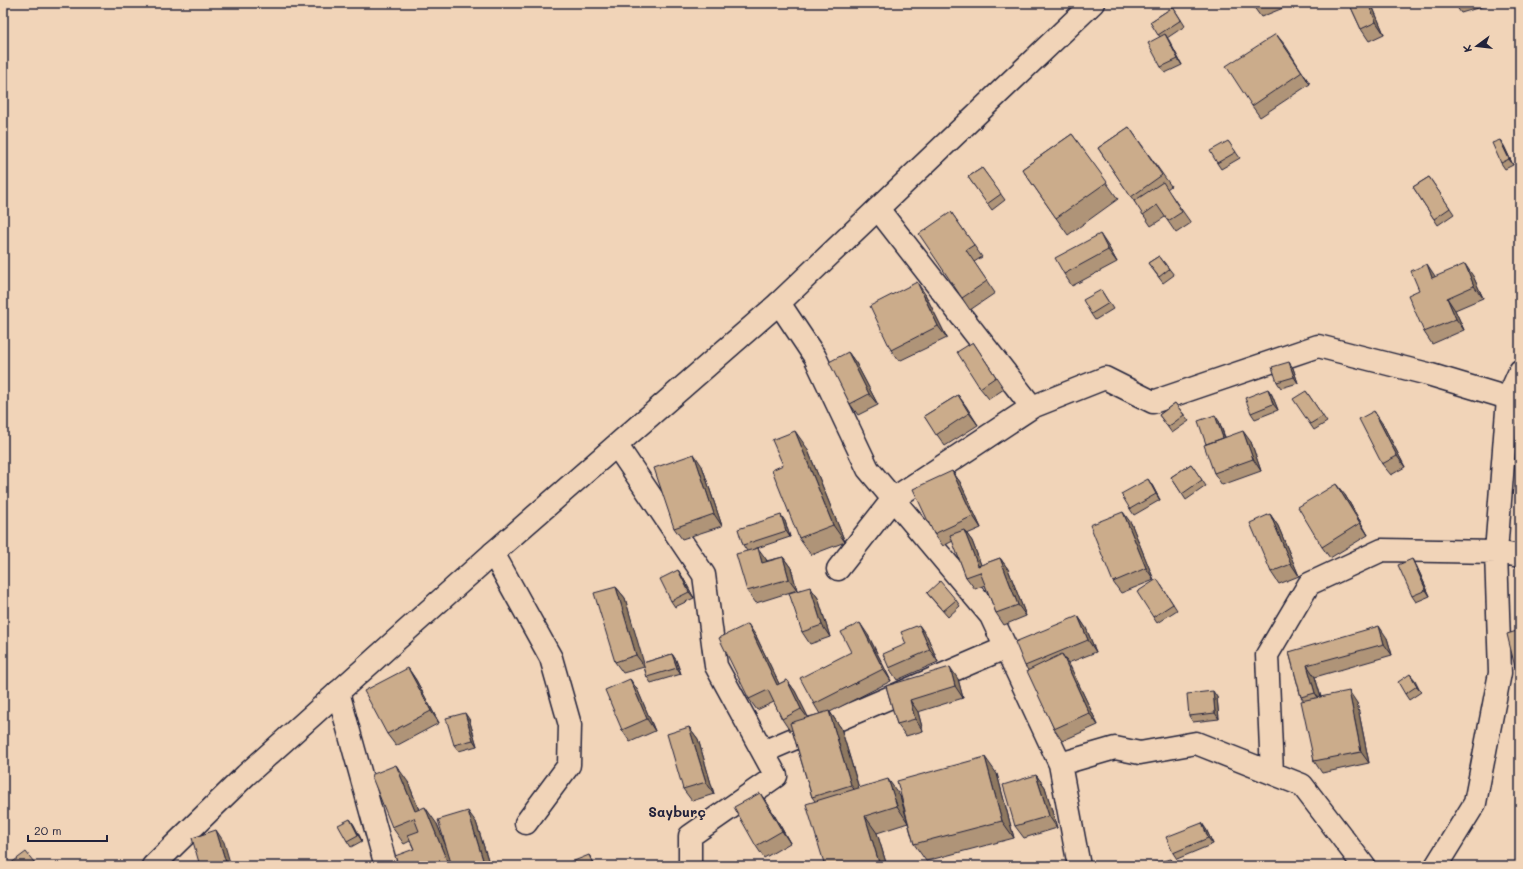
<svg xmlns="http://www.w3.org/2000/svg" width="1523" height="869" font-family="Mali,sans-serif">
<style>
.lines{fill:none;stroke-linecap:round;stroke-linejoin:round}
.minor-casing{stroke:#22223b;stroke-width:25}
.tertiary-casing{stroke:#22223b;stroke-width:25}
.minor{stroke:#f1d4b8;stroke-width:22}
.tertiary{stroke:#f1d4b8;stroke-width:22}
.wall{fill:#af9478;stroke:#22223b}
.shaded-wall{fill:#8e7861;stroke:#22223b}
.building{fill:#cbac8b;stroke:#22223b}
.labels{text-anchor:middle;dominant-baseline:central;stroke-width:4;stroke-linejoin:round;paint-order:stroke}
.neighbourhood-label{font-size:14px;font-weight:bold;fill:#22223b;stroke:#f1d4b8}
</style>
<rect width="100%" height="100%" fill="#f1d4b8"/>
<filter id="ink" filterUnits="userSpaceOnUse"><feTurbulence type="fractalNoise" baseFrequency=".025" numOctaves="2"/><feDisplacementMap in="SourceGraphic" scale="8" xChannelSelector="R" yChannelSelector="G"/><feConvolveMatrix kernelMatrix="1 2 1 2 8 2 1 2 1" color-interpolation-filters="sRGB"/></filter>
<g filter="url(#ink)">
<g class="lines">
<defs>
<path id="minor" d="M878,209l154,198
M779,303l36,54 53,112 123,147 69,148 19,102
M617,446l87,129 12,91 60,110 -86,60v30
M493,553l58,105 19,67 -1,40 -43,58
M838,569l55,-70 139,-92 73,-29 48,24 165,-56 110,28 80,24
M338,692l48,174
M763,752l242,-104
M1060,764l55,-16 25,5 56,-10 106,42 62,81
M1272,773l-5,-118 42,-71 73,-34 114,2 24,4
M1436,866l39,-63 25,-130 -4,-121 12,-154 12,-27"/>
<path id="tertiary" d="M153,866l93,-91 247,-222 286,-250 314,-300"/>
</defs>
<use href="#minor" class="minor-casing"/>
<use href="#tertiary" class="tertiary-casing"/>
<use href="#minor" class="minor"/>
<use href="#tertiary" class="tertiary"/>
</g>
<path class="wall" d="M1252,3h41v1l-32,13 -8,-11z
M1349,3h22l13,31 -15,7 -8,-12z
M1454,3h40l-33,10z
M1173,7l12,19 -18,12 15,27 -17,8 -4,-6 -1,-30 -10,-15z
M1276,34l34,50 -50,33 -8,-11z
M1129,127l42,59 -4,3 24,34 -15,10 -11,-16 -14,9 -17,-25 -36,-53z
M1072,134l46,65 -50,36 -46,-66z
M1500,140l4,6 9,19 -8,4 -4,-6z
M1228,141l12,17 -19,11 -4,-6z
M982,168l23,32 -13,10 -24,-33z
M1429,177l25,37 -16,11 -25,-38z
M951,212l31,45 -8,5 21,31 -25,17 -8,-12z
M1108,246l9,16 -45,24 -8,-12z
M1159,256l15,19 -11,8 -15,-20z
M1473,276l10,22 -28,12 9,20 -32,14 -8,-12 11,-55z
M1101,290l12,19 -18,11 -4,-6z
M925,294l22,44 -48,23 -8,-11z
M973,342l31,47 -15,10 -9,-11z
M848,352l8,11 22,42 -20,10 -8,-11z
M1293,368l5,15 -17,5 -4,-6z
M1268,389l4,6 6,15 -23,9 -4,-6z
M1306,391l21,31 -13,8 -4,-6z
M958,395l20,30 -33,21 -21,-30z
M1175,403l14,18 -17,12 -13,-18z
M1219,421l6,16 26,5 10,29 -39,14 -8,-12 -8,-29z
M1382,423l23,44 -14,8 -9,-11z
M807,448l38,94 -34,13 -12,-17 -16,-73z
M1191,464l15,22 -20,14 -15,-23z
M702,466l20,60 -40,13 -8,-11z
M952,471l8,11 21,46 -14,6 5,7 9,24 19,-7 8,11 18,47 -22,9 -8,-12 -11,-28 -10,4 -9,-12 -13,-36 -10,5 -9,-12z
M1152,485l8,15 -26,15 -4,-6z
M1345,495l23,40 -38,23 -8,-11z
M1270,514l8,12 21,50 -20,8 -8,-12z
M785,521l5,16 -36,12 12,10v2l17,-4 8,11 6,22 -41,13 -9,-12v-40l-4,-6z
M1131,523l23,57 -33,13 -8,-11z
M1416,565l14,31 -14,6 -4,-6z
M678,570l4,6 12,22 -19,9 -4,-6z
M1161,585l16,25 -20,13 -4,-6z
M616,587l9,11 18,65 29,-9 4,6 5,14 -30,9 -4,-6 -3,-10 -21,6 -8,-11z
M810,587l8,11 12,39 -20,7 -8,-12z
M927,593l29,7 4,6 -12,11 -16,-18z
M1078,616l8,12 10,24 -28,11 2,3 28,59 -36,16 -8,-12 -26,-59 -3,-4z
M1520,630v42l-1,1 -4,-6z
M868,635l23,46 -61,31 11,16 18,60 41,8 4,12 93,-34 17,64 -88,23 -12,-17 -6,-21 -31,10 10,33h-62l-10,-65 -3,-4 -20,-67 -2,1 -8,-12 -8,-17 -17,8 -8,-11 7,-63 23,48 8,-4 8,11 13,26 12,-3 -6,-10 37,-52z
M927,636l11,26 -41,18 -8,-12z
M1387,638l5,17 -77,22 6,20 36,6 12,60 -47,10 -8,-12 -10,-60 -3,-4 -12,-45z
M408,668l8,12 23,43 -43,23 -9,-12z
M1410,674l11,18 -12,8 -4,-6z
M630,679l8,12 17,40 -25,11 -8,-12z
M958,679l5,19 -45,14 5,19 -17,5 -9,-12 -11,-38z
M1217,697l2,22 -26,3 -4,-6z
M469,719l8,27 -18,5 -5,-6z
M689,727l9,12 16,55 -22,7 -9,-12z
M1036,775l9,12 12,41 -33,10 -9,-12z
M408,782l11,28 18,14 10,26 29,-28 14,44h-91l15,-17 -4,-8 -6,3 -12,-17z
M768,804l22,39 -26,15 -8,-12z
M350,819l4,6 8,16 -11,6 -4,-6z
M1206,829l7,15 -36,15 -4,-6z"/>
<path class="shaded-wall" d="M1368,3h3l13,31 -8,-12z
M1165,34l4,6 13,25 -4,-6z
M1276,34l9,11 25,39 -8,-12z
M1500,140l4,6 9,19 -4,-6z
M1100,234l8,12 9,16 -9,-12z
M1427,264l8,12 6,14 -9,-12z
M1465,264l8,12 10,22 -9,-12z
M917,282l8,12 22,44 -9,-12z
M1447,298l8,12 9,20 -8,-11z
M848,352l8,11 22,42 -9,-11z
M1289,362l4,6 5,15 -4,-6z
M1268,389l4,6 6,15 -5,-6z
M958,395l8,11 12,19 -9,-12z
M1374,411l8,12 23,44 -8,-11z
M1215,415l4,6 10,29 -4,-6z
M795,431l12,17 38,94 -12,-17z
M1243,431l8,11 10,29 -8,-12z
M694,454l8,12 20,60 -8,-12z
M952,471l8,11 21,46 -8,-12z
M1148,479l4,6 8,15 -4,-6z
M1336,484l9,11 23,40 -8,-12z
M1123,512l8,11 23,57 -8,-12z
M1270,514l8,12 21,50 -8,-12z
M781,515l4,6 5,16 -4,-6z
M964,530l8,11 14,37 -8,-12z
M758,548l8,11 4,15 -8,-11z
M783,557l8,11 6,22 -8,-11z
M1000,558l8,11 18,47 -8,-11z
M1412,559l4,6 14,31 -4,-6z
M678,570l4,6 12,22 -5,-6z
M616,587l9,11 20,69 -9,-12z
M810,587l8,11 12,39 -8,-12z
M1078,616l8,12 10,24 -8,-12z
M860,623l8,12 23,46 -8,-12z
M748,624l8,12 29,60 -8,-11z
M919,625l8,11 11,26 -8,-12z
M1379,626l8,12 5,17 -8,-11z
M672,654l4,6 5,14 -4,-6z
M1062,654l8,12 28,59 -9,-12z
M1307,665l8,12 8,28 -8,-12z
M950,667l8,12 5,19 -8,-12z
M408,668l8,12 23,43 -8,-12z
M1410,674l5,6 6,12 -4,-6z
M630,679l8,12 17,40 -8,-12z
M787,680l8,11 15,30 -9,-12z
M1213,691l4,6 2,22 -4,-6z
M1349,691l8,12 12,60 -8,-11z
M910,700l8,12 5,19 -8,-12z
M829,711l12,17 22,74 -12,-17z
M465,713l4,6 8,27 -4,-6z
M689,727l9,12 16,55 -8,-12z
M985,757l12,17 17,64 -12,-17z
M396,765l12,17 18,46 -11,-17z
M1036,775l9,12 12,41 -8,-12z
M888,779l12,17 8,27 -11,-17z
M760,793l8,11 22,39 -8,-12z
M425,807l12,17 17,42h-5z
M468,811l8,11 14,44h-3l-4,-6z
M865,816l12,17 10,33h-6l-2,-3z
M350,819l4,6 8,16 -4,-6z
M1202,823l4,6 7,15 -5,-6z
M216,830l8,12 7,24h-4z
M589,855l4,6 2,5h-1z
M1171,859l5,6v1h-3z"/>
<path class="building" d="M1252,3h7l-6,3z
M1349,3h19l8,19 -15,7z
M1173,7l8,13 -23,15 -8,-13z
M1165,34l13,25 -17,8 -13,-24z
M1276,34l26,38 -50,34 -26,-40z
M1129,127l33,48 -31,22 -33,-49z
M1072,134l35,48 -51,36 -34,-49z
M1500,140l9,19 -8,4 -9,-20z
M1228,141l8,11 -19,11 -7,-12z
M982,168l19,26 -14,10 -19,-27z
M1429,177l21,31 -16,11 -21,-32z
M1163,182l19,30 -14,9 -11,-16 -14,10 -9,-14z
M951,212l23,33 -8,5 21,31 -25,17 -43,-64z
M1100,234l8,16 -44,24 -9,-16z
M1159,256l10,13 -10,8 -11,-14z
M1427,264l5,14 33,-14 9,22 -27,12 9,21 -32,13 -16,-37 11,-5 -8,-19z
M917,282l21,44 -47,24 -21,-44z
M1101,290l8,13 -18,11 -8,-14z
M973,342l23,35 -16,11 -23,-36z
M848,352l21,42 -19,10 -21,-42z
M1289,362l5,15 -17,5 -5,-15z
M1268,389l5,15 -22,9 -6,-15z
M1306,391l17,25 -13,8 -17,-25z
M958,395l11,18 -33,22 -12,-19z
M1175,403l9,12 -16,12 -9,-12z
M1374,411l23,45 -15,8 -23,-45z
M1215,415l8,23 -17,6 -8,-23z
M795,431l38,94 -34,13 -27,-68 11,-5 -11,-25z
M1243,431l10,28 -39,14 -10,-28z
M694,454l20,60 -40,14 -20,-60z
M1191,464l11,16 -20,14 -11,-17z
M952,471l21,45 -39,18 -21,-45z
M1148,479l8,15 -26,15 -9,-15z
M1336,484l24,39 -38,24 -24,-40z
M1123,512l23,56 -33,14 -23,-57z
M1270,514l21,50 -20,8 -21,-49z
M781,515l5,16 -43,14 -5,-16z
M964,530l14,36 22,-8 18,47 -22,8 -16,-41 -14,5 -16,-42z
M758,548l4,15 21,-6 6,22 -42,12 -11,-37z
M1412,559l14,31 -14,6 -14,-31z
M678,570l11,22 -18,9 -11,-22z
M1157,579l16,25 -20,13 -16,-25z
M940,581l16,19 -13,11 -16,-18z
M616,587l20,68 -21,7 -21,-69z
M810,587l12,38 -20,7 -13,-39z
M1078,616l10,24 -63,26 -10,-24z
M860,623l23,46 -69,35 -14,-26 51,-26 -10,-20z
M748,624l29,61 10,-5 14,29 -19,10 -14,-29 -19,9 -30,-61z
M919,625l11,25 -41,18 -6,-14 23,-10 -5,-12z
M1379,626l5,18 -77,21 8,28 -14,4 -12,-45z
M1520,630v35l-5,2 -8,-33z
M672,654l5,14 -30,9 -4,-14z
M1062,654l27,59 -35,16 -27,-58z
M950,667l5,19 -45,14 5,19 -18,5 -11,-38z
M408,668l23,43 -44,23 -23,-43z
M1410,674l7,12 -12,8 -7,-12z
M630,679l17,40 -25,11 -17,-40z
M1213,691l2,22 -26,3 -2,-22z
M1349,691l12,61 -47,9 -13,-60z
M829,711l22,74 -39,12 -22,-74z
M465,713l8,27 -19,5 -8,-27z
M689,727l17,55 -23,7 -16,-55z
M985,757l17,64 -88,23 -17,-63z
M396,765l19,46 10,-4 24,59h-50l-4,-10 19,-7 -6,-14 11,-4 -5,-13 -22,9 -21,-52z
M1036,775l13,41 -34,10 -12,-41z
M888,779l9,27 -32,10 14,47 -9,3h-45l-19,-62z
M760,793l22,38 -26,15 -22,-39z
M468,811l15,49 -20,6h-11l-14,-46z
M350,819l8,16 -11,6 -9,-16z
M1202,823l6,15 -35,15 -7,-16z
M216,830l11,36h-27l-8,-28z
M26,852l11,14h-25l-2,-2z
M589,855l5,11h-24l-1,-3z
M1171,859l2,7h-19l-1,-3z"/>
</g>
<g class="labels">
<g class="neighbourhood-label">
<text x="677" y="811">Sayburç</text>
</g>
</g>
<rect width="1523" height="869" fill="none" stroke="#f1d4b8" stroke-width="16"/>
<rect x="8" y="8" width="1507" height="853" fill="none" stroke="#22223b" stroke-width="1.5" filter="url(#ink)"/>
<g transform="translate(1477 46) rotate(255)" stroke="#f1d4b8" stroke-width="3" paint-order="stroke">
<path d="M0-3L7 15L0 10L-7 15Z" fill="#22223b"/>
<text y="-6" font-size="11" font-weight="bold" text-anchor="middle" fill="#22223b">K</text>
</g>
<path d="M28 835v6h79v-6" fill="none" stroke="#22223b" stroke-width="2"/>
<text x="34" y="835" font-size="12" fill="#22223b" stroke="#f1d4b8" stroke-width="3" paint-order="stroke">20 m</text>
</svg>
